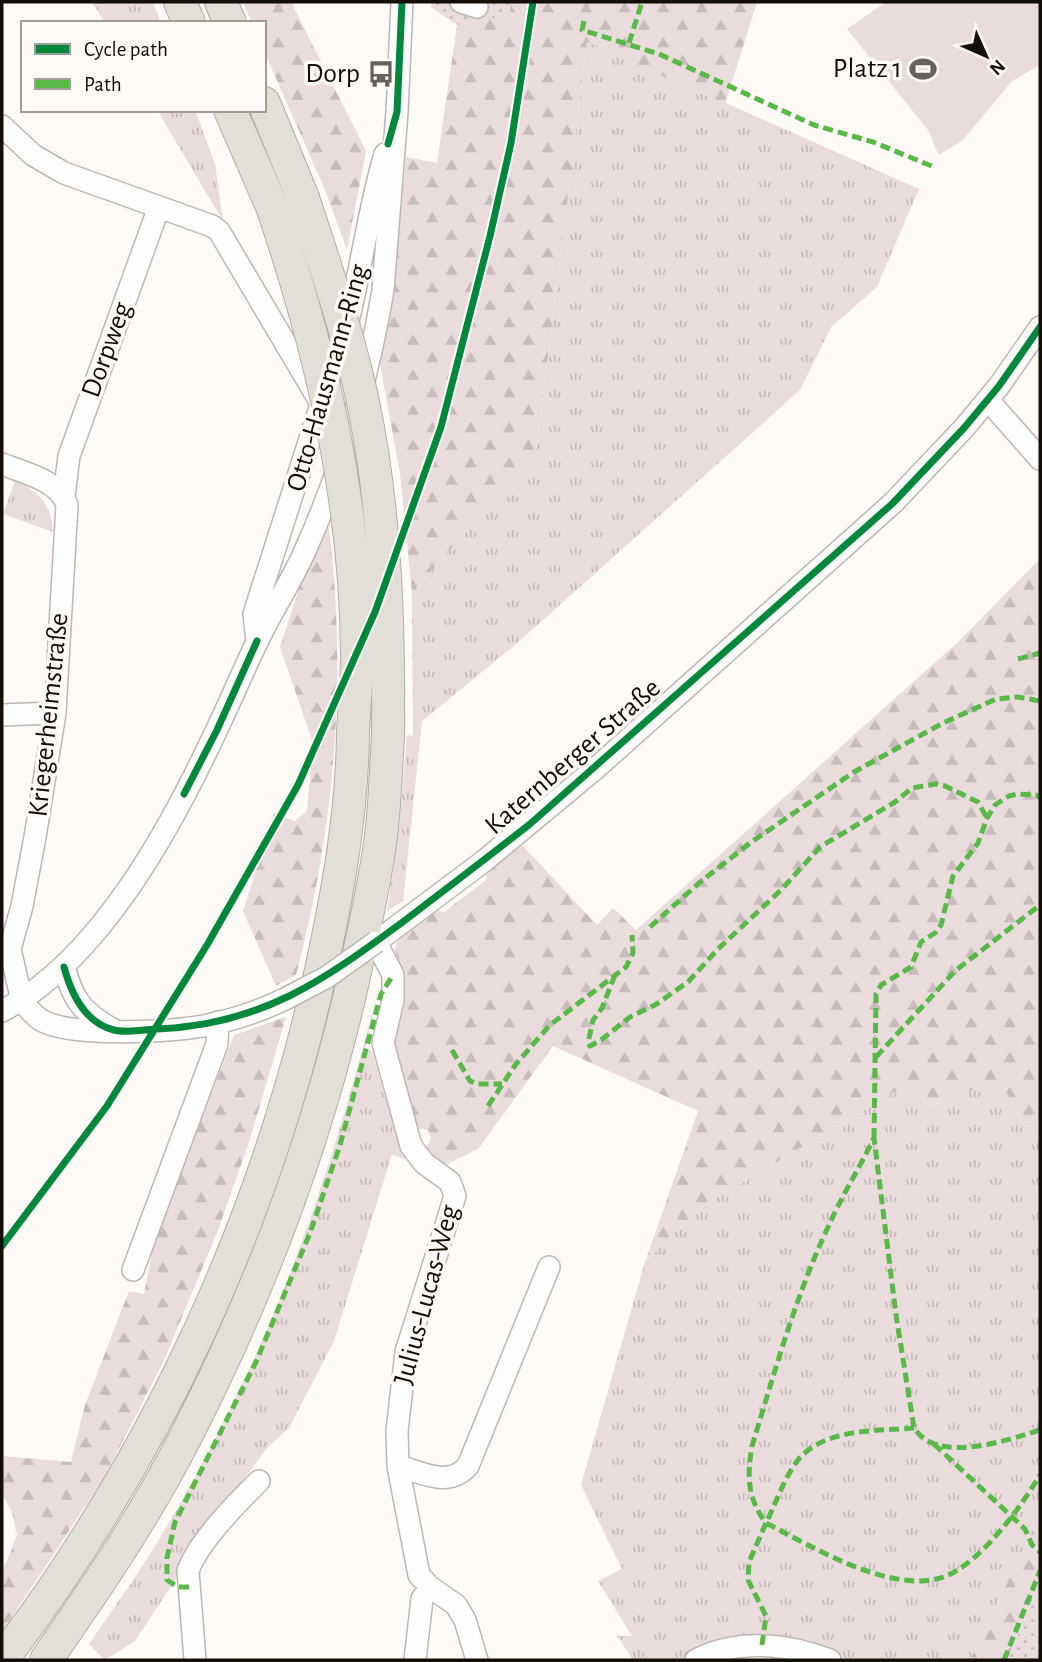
<svg xmlns="http://www.w3.org/2000/svg" width="1042" height="1662" font-family="'Alegreya Sans',sans-serif">
<style>
.grass{fill:url(#grass-tufts)}
.forest{fill:url(#forest-firs)}
.garden{fill:url(#garden-dots)}
.pitch{fill:#eadbdd}
.lines{fill:none;stroke-linecap:round;stroke-linejoin:round}
.minor-casing{stroke:#bcb7b3;stroke-width:24}
.highway-casing{stroke:#b2aea3;stroke-width:34}
.minor{stroke:#fffefe;stroke-width:21}
.highway{stroke:#e2e0d6;stroke-width:32}
.minor-bridge-casing{stroke:#bcb7b3;stroke-width:24;stroke-linecap:butt}
.highway-bridge-casing{stroke:#b2aea3;stroke-width:34;stroke-linecap:butt}
.minor-bridge{stroke:#fffefe;stroke-width:21}
.highway-bridge{stroke:#e2e0d6;stroke-width:32}
.quiet{stroke:#58b947;stroke-width:5;stroke-dasharray:10 5;stroke-linecap:butt}
.cycleway-casing{stroke:#fefaf7;stroke-width:11}
.cycleway{stroke:#00873e;stroke-width:7}
.labels{text-anchor:middle;dominant-baseline:central;stroke-width:7;stroke-linejoin:round;paint-order:stroke}
.poi-label{font-size:28px;fill:#140e08;stroke:#fefaf7;text-anchor:end}
.street-label{font-size:28px;fill:#140e08;stroke:#fefaf7}
</style>
<defs>
<pattern id="grass-tufts" width="24" height="20" patternUnits="userSpaceOnUse" patternTransform="scale(1.75)"><rect width="24" height="20" fill="#eadbdd"/><path d="M3 7l-1-3M5 7V3M7 7l1-3M15 17l-1-3M17 17v-4M19 17l1-3" fill="none" stroke="#c8bbbc"/></pattern>
<pattern id="forest-firs" width="22" height="20" patternUnits="userSpaceOnUse" patternTransform="scale(1.75)"><rect width="22" height="20" fill="#eadbdd"/><path d="M5 1l3.5 6h-7zM16 11l3.5 6h-7z" fill="#c8bbbc"/></pattern>
<pattern id="garden-dots" width="8" height="8" patternUnits="userSpaceOnUse" patternTransform="scale(1.75)"><rect width="8" height="8" fill="#eadbdd"/><path d="M2 2h.1M6 6h.1" fill="none" stroke="#c8bbbc" stroke-width="1.8" stroke-linecap="round"/></pattern>
</defs>
<rect width="100%" height="100%" fill="#fdfaf8"/>
<path class="grass" d="M92,2h61l8,21h-56z
M587,41l332,148 -42,98 -46,40 -31,63 -285,255 -93,76 -19,180 -16,10 12,-82 8,-94 6,1 -1,-143 124,-141z
M157,110h38l20,54 8,57z
M15,481c24,10 37,24 38,51l-50,-18z
M381,980l-16,69 7,2 27,94 7,15 -14,-6 -58,187 -45,87 -22,20 -83,113 -1,7 -48,73 -30,19 -16,-16c18,-27 37,-52 54,-79 41,-64 77,-133 109,-202 57,-123 95,-252 129,-383z
M1000,1080l21,42 19,12v381l-70,145h-121l-33,-14 -69,-11 -49,16 -11,9h-54l-16,-24h15l-34,-55 24,-12 -41,-84 64,-223 56,-55 204,-121 18,23z"/>
<path class="forest" d="M243,2h48l75,149 -19,99 -22,-60 -61,-139v-28h-12z
M511,2h246l-32,102 -138,-62 -51,410 -124,141 -12,-120 -21,-114 16,-92 11,-110 31,6 20,-138 52,-10z
M326,507c23,157 10,316 -30,468l-20,11 -33,-75 31,-98 21,8 12,-10 6,-68 -33,-96z
M1040,559v575l-19,-12 -21,-42 -78,29 -17,-23 -204,121 -56,55 53,-151 -145,-65 -75,103 -33,16 -15,-11 -3,-8 4,-8 -3,-8 -11,-2 -24,-83 12,-58 -10,-38 2,-7 7,-9 31,-23 9,2 42,-32 1,-7 35,-28 75,80 16,-17 23,22 322,-288z
M286,1017l-36,122 -32,91 -53,128 -61,120 -102,154v-63l6,-10 9,-24 -5,-23 -10,-18v-38l69,6 14,-57 44,-114 15,3 9,-48 81,-211z
M1040,1515v67l-33,78h-37z"/>
<path class="garden" d="M432,2h79l-1,13 -53,10 -26,-18z
M1040,1582v78h-33z"/>
<path class="pitch" d="M886,2h154v63l-28,16 -50,60 -23,14 -11,-25 -81,-101z"/>
<g class="lines">
<defs>
<path id="minor" d="M461,2l16,5
M2,126l31,29 31,18 148,53 7,5 100,169
M988,400l52,59
M2,464c22,9 57,16 65,41l-12,208 -20,124 -13,69 -12,43 12,52
M64,496l5,-40 90,-249
M257,641l-3,-27 95,-297c13,-54 20,-109 36,-163
M2,715l53,-2
M64,967c9,33 18,45 48,62
M22,1001c5,6 11,14 19,19 28,17 128,12 162,6 27,-5 57,-15 82,-27
M2,1011c98,-51 170,-185 215,-282 14,-29 26,-58 40,-87 14,-30 33,-58 47,-89 37,-82 64,-174 79,-263l14,-178 5,-110
M133,1270l84,-226 1,-22
M398,1466c26,7 50,22 70,0l81,-199
M195,1660l-7,-89c10,-29 49,-68 71,-90
M415,1660l7,-61 8,-12
M477,1660l-12,-40 -9,-15 -26,-18 -11,-12 -21,-109 -1,-35 9,-79 49,-156 -5,-14 -26,-19 -13,-17 -28,-103 10,-43v-25l-17,-33 108,-81 111,-92 298,-266 71,-75 35,-42 41,-59
M696,1660c42,-22 91,-16 134,0"/>
<path id="highway" d="M180,2l9,21
M221,2l9,21
M264,103l39,95
M230,110l43,99
M2,1660c155,-204 264,-440 319,-690 17,-78 31,-156 32,-236
M46,1660c50,-72 100,-145 140,-224 74,-144 131,-296 167,-455 10,-48 22,-96 28,-145 4,-33 5,-67 7,-100"/>
</defs>
<use href="#minor" class="minor-casing"/>
<use href="#highway" class="highway-casing"/>
<use href="#minor" class="minor"/>
<use href="#highway" class="highway"/>
<defs>
<path id="minor-bridge" d="M285,999l42,-22 49,-35"/>
<path id="highway-bridge" d="M303,198c22,67 45,134 60,204 23,110 26,222 25,334
M273,209c49,145 83,292 84,445 0,27 -3,54 -4,80"/>
</defs>
<use href="#minor-bridge" class="minor-bridge-casing"/>
<use href="#highway-bridge" class="highway-bridge-casing"/>
<use href="#minor-bridge" class="minor-bridge"/>
<use href="#highway-bridge" class="highway-bridge"/>
<path class="quiet" d="M584,21l-2,9 77,24 155,71 59,17 61,25
M629,43l13,-41
M1018,659l22,-6
M650,927l49,-44 51,-40 104,-71 89,-49 53,-24 22,-2 22,4
M615,975l-13,33 -9,12 -5,23 2,3 11,-6 29,-23 25,-12 33,-23 30,-33 63,-59 39,-43 75,-45 17,-14 24,-4 9,2 33,16 9,16
M452,1050l18,31 7,3h25
M876,1057l79,-86 85,-66
M488,1106l28,-42 34,-39 76,-58 7,-14 -1,-18
M874,1138l2,-144 5,-9 30,-18 10,-25 14,-9 6,-8 12,-49 25,-33 9,-25 8,-13 14,-9 8,-2 19,1 4,3
M914,1428c-37,3 -90,0 -116,32 -14,18 -22,43 -32,63 45,23 128,74 180,53 35,-14 75,-69 94,-101
M934,1444l91,85 7,16 8,7
M189,1587h-11l-11,-7v-22l8,-36 81,-160 54,-129 30,-88 41,-151 12,-19
M762,1645l4,-29 -18,-36 1,-18 17,-39c-19,-25 -19,-47 -14,-77 23,-75 44,-152 78,-223 13,-29 30,-56 44,-85l22,177 18,113c24,37 93,12 126,2
M1004,1660l36,-89"/>
<defs>
<path id="cycleway" d="M388,144l9,-32 5,-110
M184,794l33,-64 40,-89
M64,967c7,26 21,56 50,63 12,3 30,0 43,-1 104,-4 166,-48 247,-108 42,-32 84,-64 126,-97l363,-321 71,-75 35,-42 41,-59
M2,1246l105,-140 100,-161 91,-160 77,-173 66,-185 49,-191 21,-93 22,-141"/>
</defs>
<use href="#cycleway" class="cycleway-casing"/>
<use href="#cycleway" class="cycleway"/>
</g>
<defs>
<symbol id="stadium-bare" viewBox="-9 -9 18 18"><path d="M0-5a6.5 5 0 1 0 0 10a6.5 5 0 1 0 0-10ZM-3.5-1.8h7v3.6h-7Z" fill="#66615c" stroke="#fefaf7" stroke-width="2.5" paint-order="stroke"/></symbol>
<symbol id="bus-bare" viewBox="-9 -9 18 18"><path d="M-5-6H5V4H4V6H2V4H-2V6H-4V4H-5ZM-3.5-4V0h7V-4ZM-3.5 1.2v1.5H-2V1.2ZM2 1.2v1.5H3.5V1.2Z" fill="#66615c" stroke="#fefaf7" stroke-width="2.5" paint-order="stroke"/></symbol>
</defs>
<g fill-rule="evenodd">
<use href="#stadium-bare" x="904" y="50" width="38" height="38"/>
<use href="#bus-bare" x="362" y="55" width="38" height="38"/>
</g>
<g class="labels">
<g class="poi-label">
<text x="902" y="69">Platz 1</text>
<text x="360" y="74">Dorp</text>
</g>
<g class="street-label">
<text transform="translate(107 350) rotate(-70)">Dorpweg</text>
<text transform="translate(328 378) rotate(-74)">Otto-Hausmann-Ring</text>
<text transform="translate(49 715) rotate(-84)">Kriegerheimstraße</text>
<text transform="translate(573 757) rotate(-41)">Katernberger Straße</text>
<text transform="translate(427 1295) rotate(-75)">Julius-Lucas-Weg</text>
</g>
</g>
<rect width="1042" height="1662" fill="none" stroke="#140e08" stroke-width="7"/>
<rect x="21" y="21" width="245" height="91" fill="#fefaf7" stroke="#a09c97" stroke-width="2"/>
<rect x="35" y="44" width="35" height="10" fill="#00873e" stroke="#a09c97" stroke-width="2"/>
<text x="84" y="56" font-size="21" fill="#140e08">Cycle path</text>
<rect x="35" y="79" width="35" height="10" fill="#58b947" stroke="#a09c97" stroke-width="2"/>
<text x="84" y="91" font-size="21" fill="#140e08">Path</text>
<g transform="translate(986 56) rotate(135)" stroke="#fefaf7" stroke-width="5" paint-order="stroke">
<path d="M0-5L12 26L0 18L-12 26Z" fill="#140e08"/>
<text y="-10" font-size="19" font-weight="bold" text-anchor="middle" fill="#140e08">N</text>
</g>
</svg>
